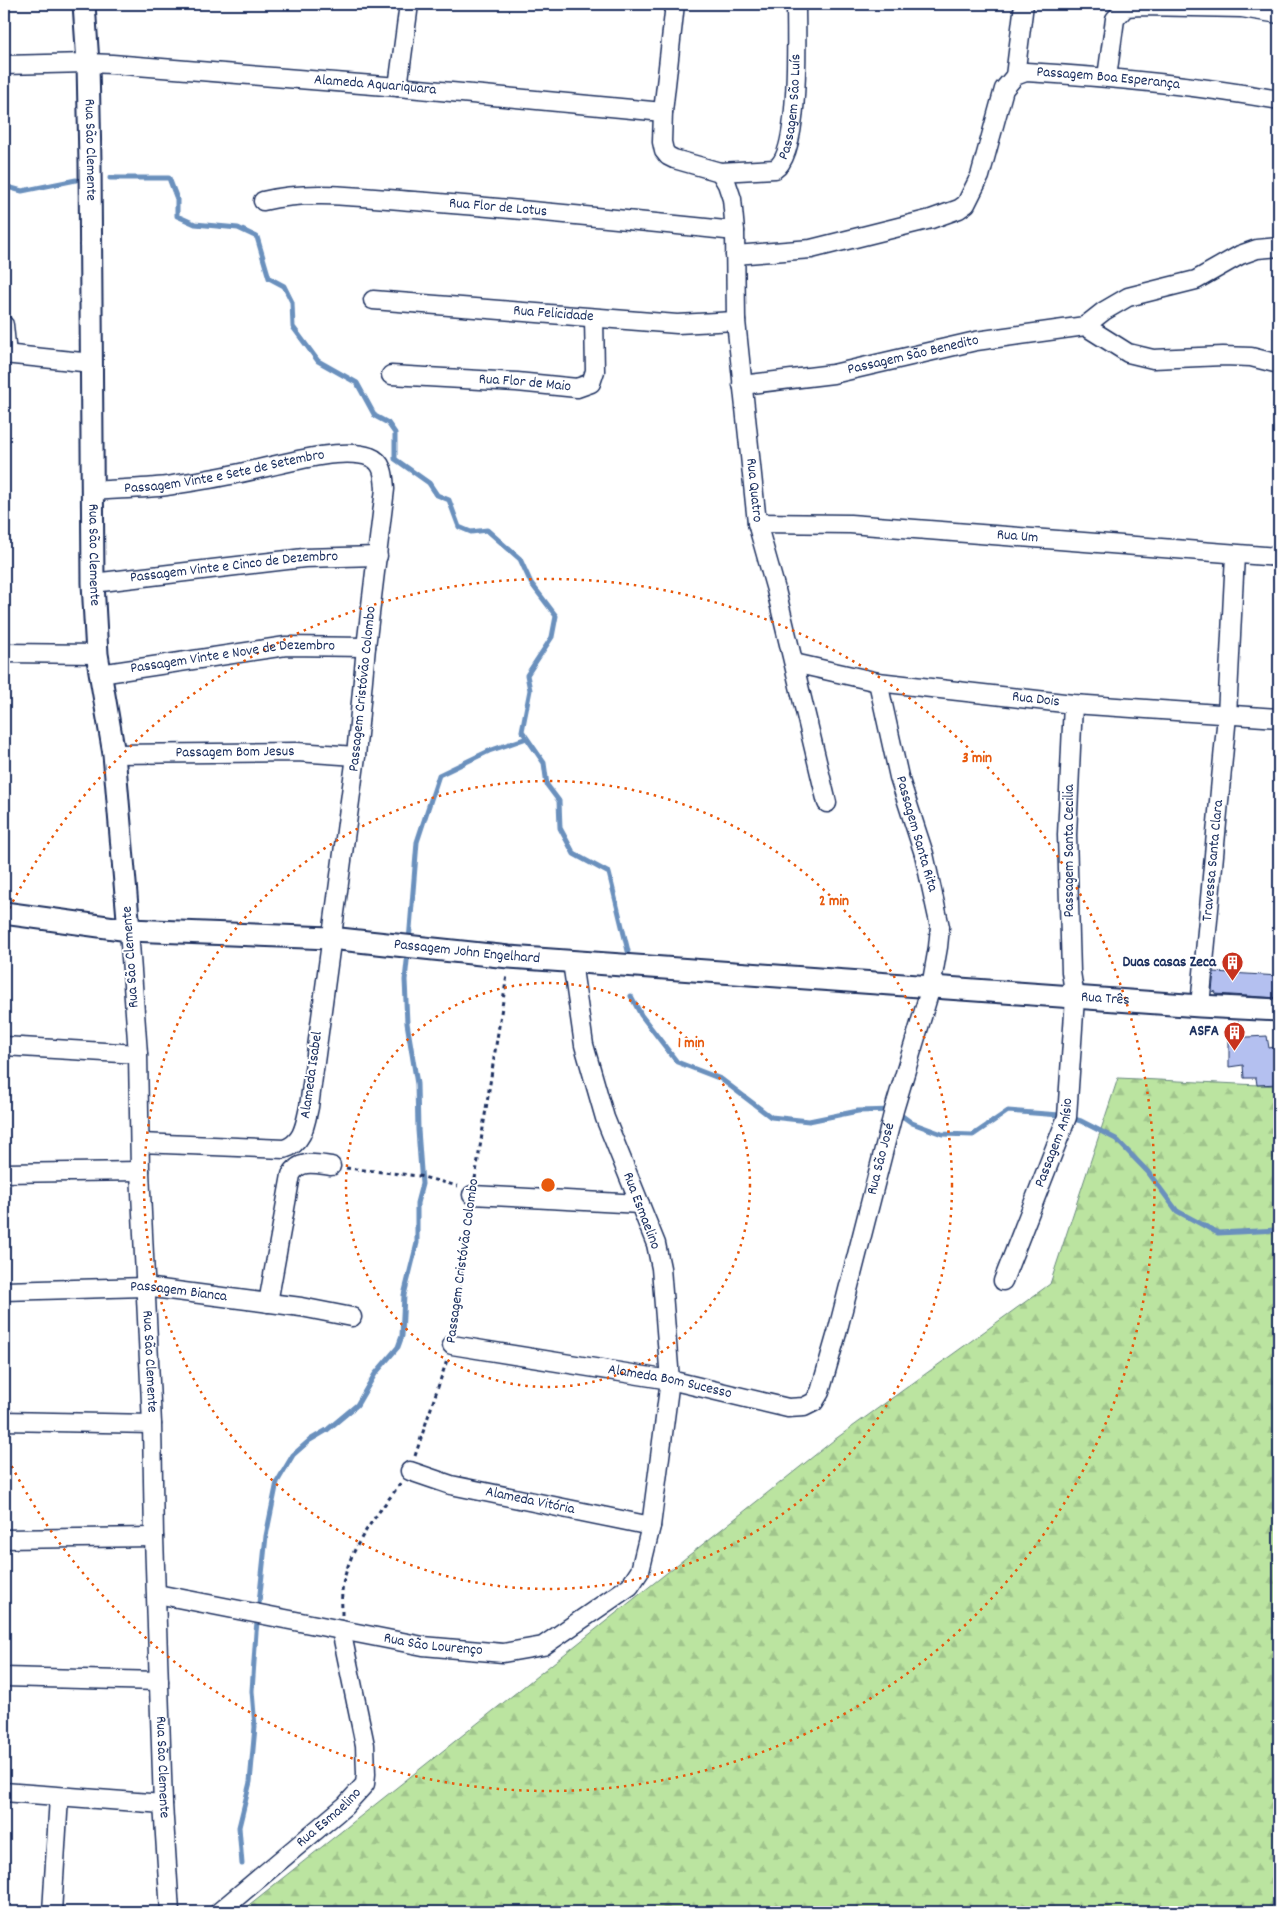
<svg xmlns="http://www.w3.org/2000/svg" width="1283" height="1916" font-family="Dekko,sans-serif">
<style>
.forest{fill:url(#forest-firs);stroke:#6b8a7f}
.lines{fill:none;stroke-linecap:round;stroke-linejoin:round}
.stream{stroke:#6b90bd;stroke-width:5}
.building{fill:#b4c0f0;stroke:#1b2f5e}
.minor-casing{stroke:#1b2f5e;stroke-width:21}
.major-casing{stroke:#1b2f5e;stroke-width:25}
.path{stroke:#1b2f5e;stroke-width:3;stroke-dasharray:4 4;stroke-linecap:butt}
.minor{stroke:#fff;stroke-width:18}
.major{stroke:#fff;stroke-width:21}
.ring{fill:none;stroke:#e8590c;stroke-width:2.5;stroke-dasharray:2.5 5}
.labels{text-anchor:middle;dominant-baseline:central;stroke-width:4;stroke-linejoin:round;paint-order:stroke}
.street-label{font-size:15px;fill:#1b2f5e;stroke:#fff}
.poi-label{font-size:15px;font-weight:bold;fill:#1b2f5e;stroke:#fff;text-anchor:end}
.centre{fill:#e8590c;stroke:#fff;stroke-width:2.5}
.ring-label{font-size:15px;text-anchor:middle;font-weight:bold;fill:#e8590c;stroke:#fff;stroke-width:4;stroke-linejoin:round;paint-order:stroke}
</style>
<defs>
<pattern id="forest-firs" width="22" height="20" patternUnits="userSpaceOnUse" patternTransform="scale(1.25)"><rect width="22" height="20" fill="#bbe4a0"/><path d="M5 1l3.5 6h-7zM16 11l3.5 6h-7z" fill="#a0c48c"/></pattern>
</defs>
<rect width="100%" height="100%" fill="#fff"/>
<filter id="ink" filterUnits="userSpaceOnUse"><feTurbulence type="fractalNoise" baseFrequency=".02" numOctaves="2"/><feDisplacementMap in="SourceGraphic" scale="10" xChannelSelector="R" yChannelSelector="G"/><feConvolveMatrix kernelMatrix="1 2 1 2 8 2 1 2 1" color-interpolation-filters="sRGB"/></filter>
<g filter="url(#ink)">
<path class="forest" d="M1118,1078l161,8v826h-1039l594,-472 216,-156z"/>
<g class="lines">
<path class="stream" d="M110,178h59l8,21v17l18,8 43,4 19,9 12,41 15,8 8,16 1,25 25,34 39,22 18,33 13,7 7,10v26l34,24 8,12 12,5 10,27 12,5 16,-2 33,29 11,24 25,33 -4,21 -25,38 3,15 -8,41 22,32 3,22 12,16 1,27 14,26 35,19 19,78
M4,186l18,5 54,-11
M409,941l8,-99 22,-67 50,-24 38,-13
M631,996l10,19 36,47 44,17 50,38 38,4 49,-10 36,-1 18,13 30,11 31,1 35,-24 52,4 21,6 35,18 32,33 29,39 41,22 61,-3
M242,1864l-3,-37 11,-45 5,-55 -3,-36 4,-59 10,-96 11,-54 16,-27 17,-15 17,-10 30,-25 18,-31 23,-27 4,-11 2,-41 13,-52v-40l5,-19 -4,-54 -1,-46 -10,-61 -2,-43 3,-28"/>
</g>
<path class="building" d="M1214,972l65,4v22l-64,-4 1,-2 -4,-1z
M1267,1036l2,12 10,-2v38l-22,1 -1,-7h-12l-1,-13 -14,2v-29z"/>
<g class="lines">
<defs>
<g id="minor">
<path id="s1" d="M675,4l-12,108 -1,30 2,9 4,5 6,3 46,13 55,-3c26,-16 21,-134 21,-165"/>
<path id="s2" d="M4,65l84,-2 24,1 286,23 265,25"/>
<path d="M1015,76l9,-72"/>
<path d="M1107,77l8,-58 11,-12 15,-1 101,2 37,6"/>
<path d="M398,87l11,-83"/>
<path id="s3" d="M720,172l7,12 5,15 3,32 1,90 21,202 19,67 51,213"/>
<path id="s4" d="M263,201c48,-12 101,-3 151,0 107,8 214,19 321,30"/>
<path id="s5" d="M735,255l76,-6 120,-30 28,-10 7,-5 14,-28 24,-87 11,-13 11,-4c84,5 169,13 253,28"/>
<path id="s6" d="M373,300l304,24 59,-3"/>
<path d="M4,325l3,30"/>
<path d="M1085,326l19,-15 24,-14 68,-17 44,-25 17,-6 22,-2"/>
<path d="M4,354l88,9"/>
<path id="s7" d="M391,375l126,7 60,6 14,-5 4,-12 -1,-53"/>
<path id="s8" d="M742,385l91,-11 143,-33 109,-15 43,27 25,6 70,-3 28,1 28,7"/>
<path id="s9" d="M91,491c25,-2 51,-2 76,-5 23,-4 46,-7 68,-12 34,-6 104,-29 135,-17 14,5 14,20 15,32l-19,158 -10,109 -47,351c-4,18 -6,36 -25,42l-144,-6"/>
<path id="s10" d="M757,523l93,1 429,33"/>
<path id="s11" d="M93,583l211,-25 74,-2"/>
<path d="M4,653l93,1"/>
<path id="s12" d="M794,663l84,19 195,22 206,14"/>
<path id="s13" d="M100,674l186,-28 80,1"/>
<path id="s14" d="M114,754l183,-2 59,4"/>
<path id="s15" d="M129,930l9,124 2,117 12,253 2,113 9,267 7,108"/>
<path id="s16" d="M1200,1006l27,-291 8,-160"/>
<path d="M4,1046l134,8"/>
<path d="M4,1173l136,-2"/>
<path d="M472,1195l168,9"/>
<path id="s17" d="M1003,1281l64,-164 8,-119 -4,-26 -4,-137 6,-131"/>
<path id="s18" d="M4,1291l141,-4 156,20 51,10"/>
<path d="M268,1303l23,-128c8,-16 25,-11 40,-9"/>
<path id="s19" d="M452,1345l218,35 118,28 16,-1 10,-5 6,-10 17,-59 57,-223 37,-123 7,-40 2,-20 -16,-73 -25,-77 -21,-95"/>
<path d="M4,1421l148,3"/>
<path id="s20" d="M410,1471l41,14 200,41"/>
<path d="M4,1539l150,-2"/>
<path id="s21" d="M157,1594l266,52 80,7 40,-7 87,-60 10,-15 11,-45 19,-146 -9,-112 -5,-24 -51,-126 -21,-73 -12,-83"/>
<path d="M4,1677l155,4"/>
<path d="M4,1792l159,12"/>
<path d="M52,1912l7,-115"/>
<path id="s22" d="M219,1912l126,-106 20,-22 1,-10 -1,-29 -24,-115"/>
</g>
<g id="major">
<path id="s23" d="M84,4l4,59 2,100 3,420 4,71 17,100 15,176"/>
<path id="s24" d="M4,913l125,17 201,8 179,19 691,49 79,4"/>
</g>
</defs>
<use href="#minor" class="minor-casing"/>
<use href="#major" class="major-casing"/>
<path class="path" d="M346,1168l73,8 39,10
M475,1179l32,-204
M454,1330l16,-120
M415,1456l32,-96
M342,1615c0,-10 -1,-21 1,-31 8,-40 34,-69 58,-101"/>
<use href="#minor" class="minor"/>
<use href="#major" class="major"/>
</g>
</g>
<g class="ring">
<circle cx="548" cy="1185" r="202"/>
<circle cx="548" cy="1185" r="404"/>
<path d="M6 915A606 606 0 1 1 6 1455"/>
</g>
<defs>
<symbol id="building-pin" viewBox="-11 -11 22 30"><path d="M0 17L-7.5 6A9.5 9.5 0 1 1 7.5 6Z" fill="#c8321e" stroke="#fff"/><path d="M-4-6H4V6H1V3H-1V6H-4ZM-2.5-4.3h1.7v1.8h-1.7ZM.8-4.3h1.7v1.8H.8ZM-2.5-1h1.7V.8h-1.7ZM.8-1h1.7V.8H.8Z" fill="#fff"/></symbol>
</defs>
<g fill-rule="evenodd">
<use href="#building-pin" x="1220" y="950" width="25" height="34"/>
<use href="#building-pin" x="1222" y="1020" width="25" height="34"/>
</g>
<g class="labels">
<g class="street-label">
<text stroke="none"><textPath href="#s5" startOffset="471">Passagem Boa Esperança</textPath></text>
<text stroke="none"><textPath href="#s2" startOffset="372">Alameda Aquariquara</textPath></text>
<text stroke="none"><textPath href="#s1" startOffset="330">Passagem São Luís</textPath></text>
<text stroke="none"><textPath href="#s23" startOffset="146">Rua São Clemente</textPath></text>
<text stroke="none"><textPath href="#s4" startOffset="236">Rua Flor de Lotus</textPath></text>
<text stroke="none"><textPath href="#s6" startOffset="181">Rua Felicidade</textPath></text>
<text stroke="none"><textPath href="#s8" startOffset="174">Passagem São Benedito</textPath></text>
<text stroke="none"><textPath href="#s7" startOffset="134">Rua Flor de Maio</textPath></text>
<text stroke="none"><textPath href="#s9" startOffset="135">Passagem Vinte e Sete de Setembro</textPath></text>
<text stroke="none"><textPath href="#s3" startOffset="322">Rua Quatro</textPath></text>
<text stroke="none"><textPath href="#s10" startOffset="261">Rua Um</textPath></text>
<text stroke="none"><textPath href="#s23" startOffset="551">Rua São Clemente</textPath></text>
<text stroke="none"><textPath href="#s11" startOffset="142">Passagem Vinte e Cinco de Dezembro</textPath></text>
<text stroke="none"><textPath href="#s13" startOffset="134">Passagem Vinte e Nove de Dezembro</textPath></text>
<text transform="translate(363 689) rotate(-84)">Passagem Cristóvão Colombo</text>
<text stroke="none"><textPath href="#s12" startOffset="245">Rua Dois</textPath></text>
<text stroke="none"><textPath href="#s14" startOffset="121">Passagem Bom Jesus</textPath></text>
<text transform="translate(916 834) rotate(74)">Passagem Santa Rita</text>
<text transform="translate(1070 851) rotate(-90)">Passagem Santa Cecilia</text>
<text stroke="none"><textPath href="#s16" startOffset="146">Travessa Santa Clara</textPath></text>
<text stroke="none"><textPath href="#s24" startOffset="465">Passagem John Engelhard</textPath></text>
<text transform="translate(131 957) rotate(-94)">Rua São Clemente</text>
<text stroke="none"><textPath href="#s24" startOffset="1105">Rua Três</textPath></text>
<text transform="translate(312 1075) rotate(-82)">Alameda Isabel</text>
<text stroke="none"><textPath href="#s17" startOffset="148">Passagem Anísio</textPath></text>
<text stroke="none"><textPath href="#s19" startOffset="622">Rua São José</textPath></text>
<text transform="translate(641 1211) rotate(69)">Rua Esmaelino</text>
<text transform="translate(463 1261) rotate(-82)">Passagem Cristóvão Colombo</text>
<text stroke="none"><textPath href="#s18" startOffset="175">Passagem Bianca</textPath></text>
<text stroke="none"><textPath href="#s15" startOffset="432">Rua São Clemente</textPath></text>
<text stroke="none"><textPath href="#s19" startOffset="221">Alameda Bom Sucesso</textPath></text>
<text stroke="none"><textPath href="#s20" startOffset="124">Alameda Vitória</textPath></text>
<text stroke="none"><textPath href="#s21" startOffset="281">Rua São Lourenço</textPath></text>
<text stroke="none"><textPath href="#s15" startOffset="838">Rua São Clemente</textPath></text>
<text stroke="none"><textPath href="#s22" startOffset="145">Rua Esmaelino</textPath></text>
</g>
<g class="poi-label">
<text x="1216" y="963">Duas casas Zeca</text>
<text x="1219" y="1032">ASFA</text>
</g>
</g>
<circle cx="548" cy="1185" r="8" class="centre"/>
<g class="ring-label">
<text x="977" y="762">3 min</text>
<text x="834" y="905">2 min</text>
<text x="691" y="1047">1 min</text>
</g>
<rect width="1283" height="1916" fill="none" stroke="#fff" stroke-width="20"/>
<rect x="10" y="10" width="1263" height="1896" fill="none" stroke="#1b2f5e" stroke-width="2" filter="url(#ink)"/>
</svg>
